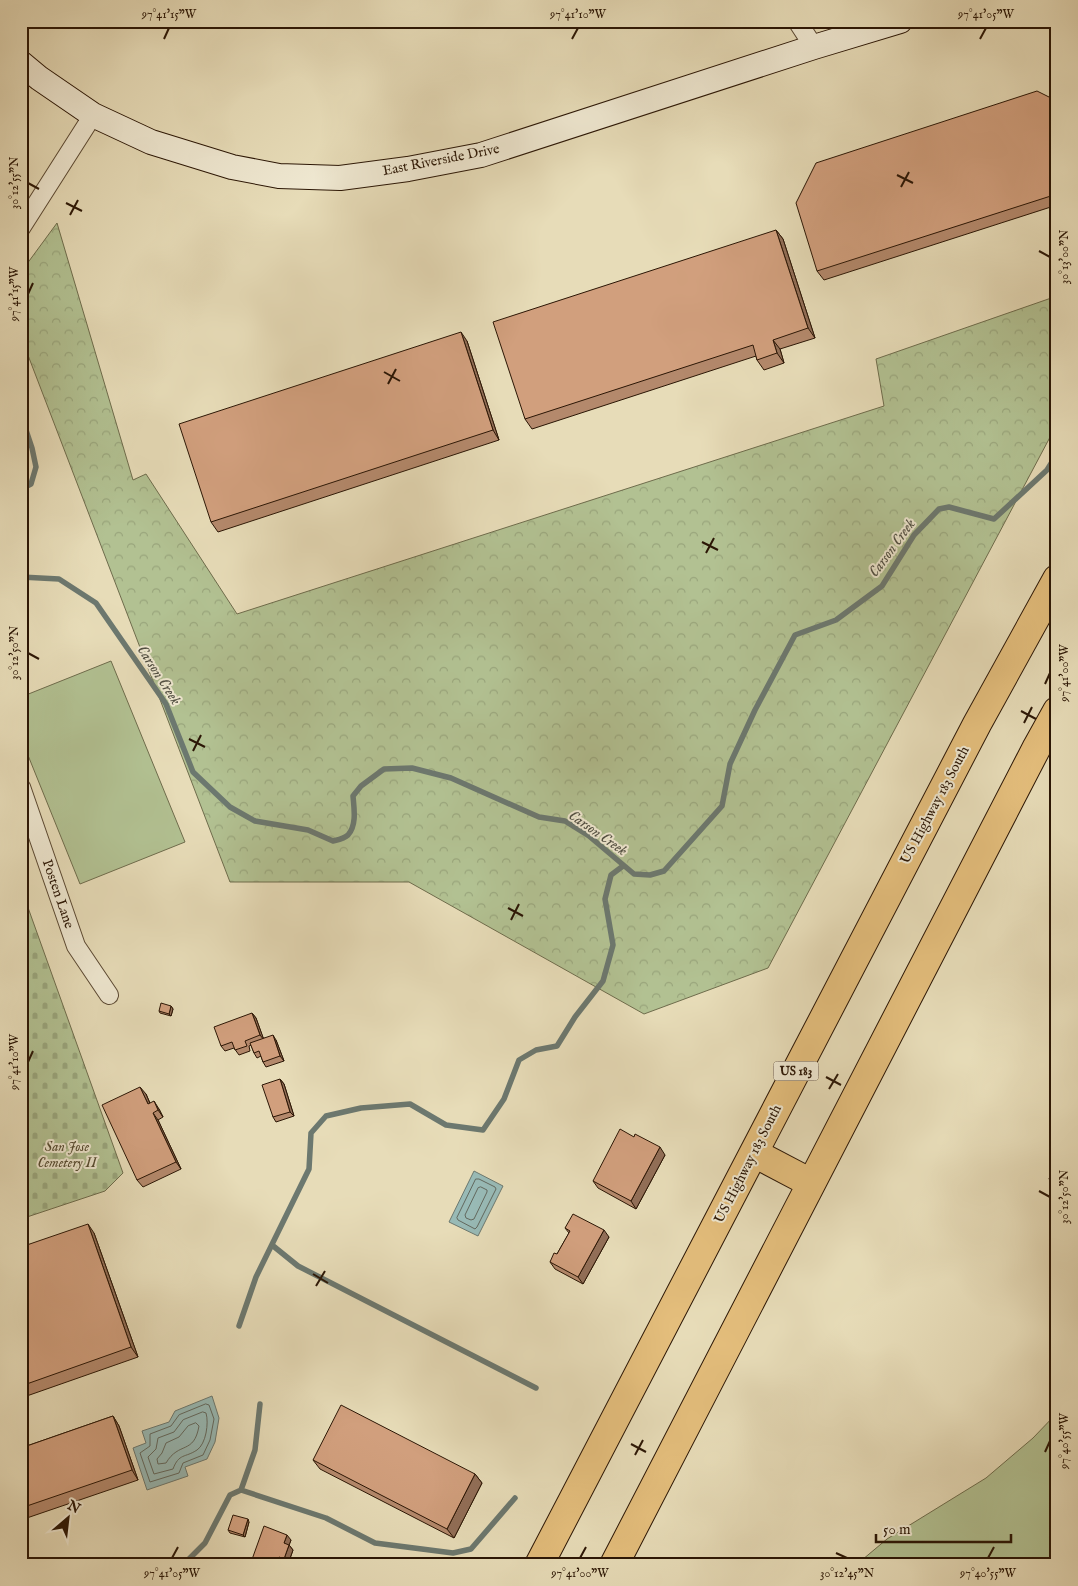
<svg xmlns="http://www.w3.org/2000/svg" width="1078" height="1586" font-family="'IM FELL English',serif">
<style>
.grass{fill:#b2c192;stroke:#6e6c4c}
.cemetery{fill:url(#cemetery-stones);stroke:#6e6c4c}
.park{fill:url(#park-crowns);stroke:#6e6c4c}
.water{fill:#98bab6;stroke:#6c786f}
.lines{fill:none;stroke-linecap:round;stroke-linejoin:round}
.shore{stroke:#62685e;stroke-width:1}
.stream{stroke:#6c786f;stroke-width:5.5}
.minor-casing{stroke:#5a4832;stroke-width:20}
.secondary-casing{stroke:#2b1605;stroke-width:26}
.trunk-casing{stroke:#2b1605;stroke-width:30}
.minor{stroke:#efe8d1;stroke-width:18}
.secondary{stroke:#efe8d1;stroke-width:24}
.trunk{stroke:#e4be7c;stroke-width:28}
.wall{fill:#b4896c;stroke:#2b1605}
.shaded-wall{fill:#926f58;stroke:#2b1605}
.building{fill:#d19f7d;stroke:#2b1605}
.ticks{fill:none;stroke:#2b1605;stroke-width:2}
.labels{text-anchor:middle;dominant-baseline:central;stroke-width:4;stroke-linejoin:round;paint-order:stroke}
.shield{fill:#efe8d1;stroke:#665542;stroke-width:1}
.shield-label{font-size:12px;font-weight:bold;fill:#2b1605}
.street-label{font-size:14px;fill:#2b1605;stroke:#efe8d1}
.park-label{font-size:14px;font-style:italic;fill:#54492f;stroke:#efe8d1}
.water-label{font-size:15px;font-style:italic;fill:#514f43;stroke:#efe8d1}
.neatline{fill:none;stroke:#2b1605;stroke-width:2}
.ticks-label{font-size:12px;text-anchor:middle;fill:#2b1605}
</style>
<defs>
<pattern id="cemetery-stones" width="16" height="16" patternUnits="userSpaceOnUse" patternTransform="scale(1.25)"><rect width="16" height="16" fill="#b2c192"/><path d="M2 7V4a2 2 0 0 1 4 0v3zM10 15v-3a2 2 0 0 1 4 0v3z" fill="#99a57c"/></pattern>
<pattern id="park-crowns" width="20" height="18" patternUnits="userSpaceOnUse" patternTransform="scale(1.25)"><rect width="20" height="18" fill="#b2c192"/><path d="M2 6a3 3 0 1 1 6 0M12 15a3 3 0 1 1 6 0" fill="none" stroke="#99a57c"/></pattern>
</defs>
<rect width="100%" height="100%" fill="#e7dcb8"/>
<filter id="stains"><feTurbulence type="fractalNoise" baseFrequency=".004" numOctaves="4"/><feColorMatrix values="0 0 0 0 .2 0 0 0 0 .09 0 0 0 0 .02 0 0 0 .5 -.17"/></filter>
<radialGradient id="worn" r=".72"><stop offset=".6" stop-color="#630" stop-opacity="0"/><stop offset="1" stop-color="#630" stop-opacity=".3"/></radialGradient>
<path class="grass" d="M111,661l74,181 -105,42 -59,-146v-41z
M1057,1413v152h-201l31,-26 99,-61 47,-40z"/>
<path class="cemetery" d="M21,888l102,285 -18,18 -84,28z"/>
<path class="park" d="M57,223l76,257 13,-6 91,140 647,-208 -8,-47 181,-63v128l-289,544 -124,46 -235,-132h-179l-209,-545v-65z"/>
<path class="water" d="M474,1171l29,15 -25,50 -29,-14z
M212,1396l7,22 -4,24 -8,17 -22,8 3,9 -41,14 -14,-42 13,-5 -4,-12 27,-9 6,-11z"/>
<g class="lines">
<path class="shore" d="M476,1179h3l16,8 1,2 -19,38 -2,2 -17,-9 -1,-2z
M481,1187l6,3v2l-13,27 -3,1 -5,-2 -1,-3 13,-27z
M206,1404l3,1 5,14 -4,21 -7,15 -20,8 -4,10 -29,9 -10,-29 10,-7v-12l21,-8 8,-11z
M203,1412l3,1c3,10 0,31 -9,37 -12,8 -18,3 -24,19l-19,5 -6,-17 8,-8 2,-11 16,-6 9,-12z
M196,1423l3,3c-5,29 -20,15 -33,37l-8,1 -1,-5 5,-6 4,-10 13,-6 9,-11z"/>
<path class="stream" d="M21,415l11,33 4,19 -5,17 -10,5
M21,577l38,2 37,24 70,101 27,68 37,35 25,14 53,9 25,11c4,-1 11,-2 15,-6 9,-10 6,-27 5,-39l8,-10 23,-17 28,-1 39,10 88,39 26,4 24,15 45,38 16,1 14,-4 58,-65 8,-42 25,-54 40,-75 41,-15 46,-34 32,-51 25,-26 10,-2 45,12 53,-49 10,-16
M272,1245l26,21 238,122
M239,1326l17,-49 53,-108 2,-36 15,-17 35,-8 49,-4 36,21 37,5 21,-31 15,-39 17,-10 21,-4 18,-29 28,-36 10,-36 -8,-46 6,-24 12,-9
M241,1490l14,-40 5,-46
M183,1565l22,-22 25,-48 11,-5 85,28 49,25 78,10 18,-4 44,-51"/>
<defs>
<path id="minor" d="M797,21l17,26
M21,228l72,-113
M21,787l55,159 33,49"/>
<path id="secondary" d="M21,63l18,15 54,37 58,27 81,25 47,9 61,2 68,-9 73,-14 333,-108 86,-26"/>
<path id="trunk" d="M754,1153l57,30
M539,1565l438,-841 80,-145
M614,1565l423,-818 20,-36"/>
</defs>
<use href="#minor" class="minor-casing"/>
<use href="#secondary" class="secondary-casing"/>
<use href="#trunk" class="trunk-casing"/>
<use href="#minor" class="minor"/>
<use href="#secondary" class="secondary"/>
<use href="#trunk" class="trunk"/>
</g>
<path class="wall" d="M1057,101v104l-233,75 -7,-9z
M776,230l7,9 32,99 -35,11 4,14 -20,7 -7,-10 -1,-4 -224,73 -7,-10z
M467,341l32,99 -281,92 -7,-10z
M171,1006l2,3 -2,7 -11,-3 -1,-2z
M252,1013l4,5 7,20 13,2 8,21 -18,6 -3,-5 -2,-6 -4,2 -3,-5 -3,-8 -2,1 1,5 -11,4 -5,-7 -9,3 -4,-5z
M280,1079l4,5 10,32 -18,6 -3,-5z
M146,1094l4,9 9,6 4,8 -5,3 23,49 -38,18 -6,-7z
M665,1155l-29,54 -38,-21 -5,-7z
M1057,1164v22l-4,-2 -4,-5z
M565,1228l44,9 -26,47 -28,-15 -5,-7 7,-8 12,-21z
M94,1233l44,124 -117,41v-151z
M113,1416l6,10 19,54 -117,40v-72z
M313,1460l162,14 7,9 -28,55 -134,-69z
M249,1522l-4,15 -15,-4 -2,-3z
M291,1540l-2,5 4,5 -5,14 -5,-2 -33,3z"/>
<path class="shaded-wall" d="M776,230l7,9 32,99 -7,-10z
M461,332l6,9 32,99 -6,-10z
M773,340l7,9 4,14 -7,-10z
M171,1006l2,3 -2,7 -2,-2z
M252,1013l4,5 8,22 -4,-5z
M273,1035l3,5 8,21 -4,-5z
M280,1079l4,5 10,32 -4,-4z
M140,1087l6,7 7,17 -5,-7z
M154,1101l5,8 4,8 -5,-7z
M153,1113l5,7 23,49 -5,-7z
M660,1147l5,8 -29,54 -5,-8z
M88,1224l6,9 44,124 -7,-10z
M604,1230l5,7 -26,47 -5,-7z
M113,1416l6,10 19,54 -6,-10z
M475,1474l7,9 -28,55 -7,-9z
M248,1519l1,3 -4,15 -2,-2z
M287,1535l4,5 -3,8 -4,-5z
M289,1545l4,5 -5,14 -4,-5z
M279,1557l4,5 -1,3h-6z"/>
<path class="building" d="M1037,91l20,10v93l-240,77 -21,-68 20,-40z
M776,230l32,98 -35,12 4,13 -20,7 -4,-15 -228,74 -32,-97z
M461,332l32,98 -282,92 -32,-98z
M161,1003l10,3 -2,8 -10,-3z
M252,1013l8,22 -15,6 2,5 -12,4 -3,-8 -11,4 -7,-19z
M273,1035l7,21 -17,6 -4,-11 -5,2 -4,-10z
M280,1079l10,33 -17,5 -11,-32z
M140,1087l8,17 6,-3 4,9 -5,3 23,49 -39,18 -35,-75z
M620,1129l14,8 1,-3 25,13 -29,54 -38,-20z
M1057,1164v19l-8,-4z
M573,1214l31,16 -26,47 -28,-15 4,-9 3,1 13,-23 -5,-3z
M88,1224l43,123 -110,39v-139z
M341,1405l134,69 -28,55 -134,-69z
M113,1416l19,54 -111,38v-60z
M233,1515l15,4 -5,16 -15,-5z
M264,1526l23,9 -3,8 5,2 -5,14 -5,-2 -3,8h-26z"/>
<path class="ticks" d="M164,39l5,-11M572,39l6,-11M980,39l6,-11M897,175l16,8M28,183l11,6M901,187l8,-15M66,203l16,8M70,215l8,-15M1039,251l11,6M28,294l5,-11M384,372l16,9M388,384l8,-15M702,542l16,8M706,553l8,-15M28,653l11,6M1045,684l5,-11M1021,711l15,8M1024,723l8,-16M189,739l16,8M193,751l8,-16M508,908l15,8M511,920l8,-16M28,1062l5,-11M826,1077l15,8M829,1089l9,-15M1039,1191l11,6M313,1274l15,9M316,1286l9,-15M631,1444l15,8M1045,1452l5,-11M635,1455l8,-15M836,1553l11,5M172,1558l6,-11M580,1558l6,-11M988,1558l6,-11"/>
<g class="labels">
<rect class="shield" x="773.5" y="1061.5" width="45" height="19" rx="4"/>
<g class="shield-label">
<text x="796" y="1071">US 183</text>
</g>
<g class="street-label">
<text transform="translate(441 160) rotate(-11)">East Riverside Drive</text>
<text transform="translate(935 805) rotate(-62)">US Highway 183 South</text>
<text transform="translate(58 894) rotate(71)">Posten Lane</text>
<text transform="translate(748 1164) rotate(-63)">US Highway 183 South</text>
</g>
<g class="park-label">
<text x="67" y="1147">San Jose<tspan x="67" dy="16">Cemetery II</tspan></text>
</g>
<g class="water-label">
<text transform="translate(892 548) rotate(-54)">Carson Creek</text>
<text transform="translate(159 675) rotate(57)">Carson Creek</text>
<text transform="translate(598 833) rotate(35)">Carson Creek</text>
</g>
</g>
<rect width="1078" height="1586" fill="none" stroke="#e7dcb8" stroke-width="55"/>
<g transform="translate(68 1518) rotate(28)" stroke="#efe8d1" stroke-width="4" paint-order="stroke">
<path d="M0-4L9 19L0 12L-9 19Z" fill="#2b1605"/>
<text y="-8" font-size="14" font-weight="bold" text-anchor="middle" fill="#2b1605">N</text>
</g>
<path d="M876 1534v8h135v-8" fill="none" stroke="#2b1605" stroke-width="2.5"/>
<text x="883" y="1534" font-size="15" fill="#2b1605" stroke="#efe8d1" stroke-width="4" paint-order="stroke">50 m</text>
<rect x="28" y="28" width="1022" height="1530" class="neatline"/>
<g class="ticks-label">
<text x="169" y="18">97°41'15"W</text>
<text x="578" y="18">97°41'10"W</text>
<text x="986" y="18">97°41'05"W</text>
<text transform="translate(14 183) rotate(-90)" y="4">30°12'55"N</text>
<text transform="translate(1064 257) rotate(-90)" y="4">30°13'00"N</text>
<text transform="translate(14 294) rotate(-90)" y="4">97°41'15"W</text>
<text transform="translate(14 653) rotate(-90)" y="4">30°12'50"N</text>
<text transform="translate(1064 673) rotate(-90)" y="4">97°41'00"W</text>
<text transform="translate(14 1062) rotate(-90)" y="4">97°41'10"W</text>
<text transform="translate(1064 1197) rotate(-90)" y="4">30°12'50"N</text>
<text transform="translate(1064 1441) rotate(-90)" y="4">97°40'55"W</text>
<text x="172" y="1577">97°41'05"W</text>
<text x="580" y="1577">97°41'00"W</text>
<text x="847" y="1577">30°12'45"N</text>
<text x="988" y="1577">97°40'55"W</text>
</g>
<rect width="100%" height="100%" filter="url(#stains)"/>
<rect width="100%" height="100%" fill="url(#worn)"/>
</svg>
